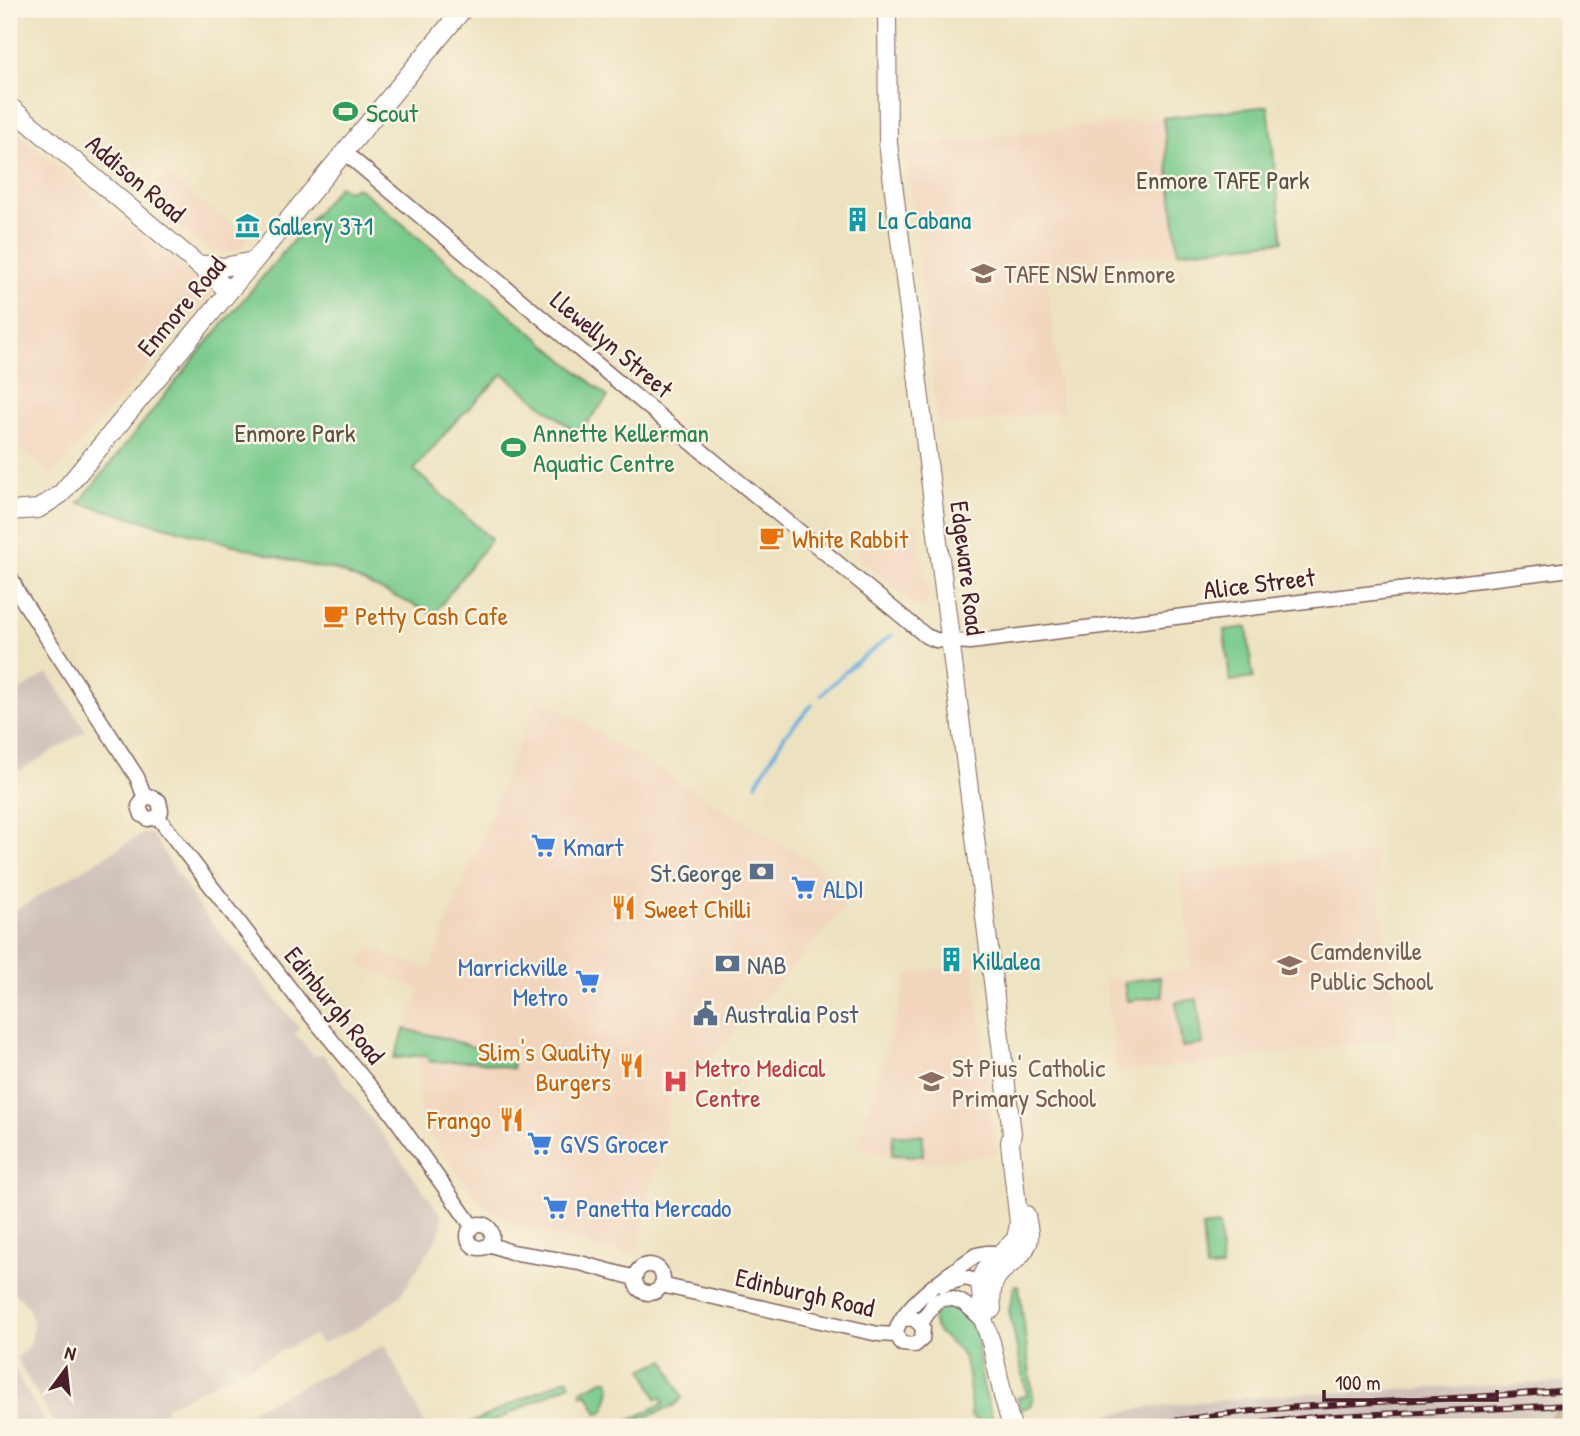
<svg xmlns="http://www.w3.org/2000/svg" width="1580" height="1436" font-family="'Patrick Hand',sans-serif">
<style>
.built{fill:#f2d5bd}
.industrial{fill:#cfc1ba}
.green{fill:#78ca8c;stroke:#61745c;stroke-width:2}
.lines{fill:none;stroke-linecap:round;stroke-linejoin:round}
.stream{stroke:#65b0de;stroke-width:3.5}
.highway-tunnel{stroke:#ccbba2;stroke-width:19;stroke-dasharray:19 10;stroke-linecap:butt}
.minor-casing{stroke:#83635f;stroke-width:17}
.major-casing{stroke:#83635f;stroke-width:20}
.minor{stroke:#fff;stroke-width:14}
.major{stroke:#fff;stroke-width:18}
.rail-casing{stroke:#4a1f2b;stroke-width:6}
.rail{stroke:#fcf5e5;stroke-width:3.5;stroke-dasharray:10;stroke-linecap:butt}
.major-bridge-casing{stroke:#83635f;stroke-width:20;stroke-linecap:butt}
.major-bridge{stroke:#fff;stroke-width:18}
.labels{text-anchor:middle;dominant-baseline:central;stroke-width:5;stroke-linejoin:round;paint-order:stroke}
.leisure-label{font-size:26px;fill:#27864d;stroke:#fcf5e5;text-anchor:start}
.street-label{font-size:26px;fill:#4a1f2b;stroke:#fcf5e5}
.park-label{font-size:26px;fill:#585248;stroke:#fcf5e5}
.culture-label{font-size:26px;fill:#0d838f;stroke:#fcf5e5;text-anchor:start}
.education-label{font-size:26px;fill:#785e54;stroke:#fcf5e5;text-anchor:start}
.food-label{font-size:26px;fill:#c56008;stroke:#fcf5e5;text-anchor:start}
.shop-label{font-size:26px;fill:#366cbe;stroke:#fcf5e5;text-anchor:start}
.service-label{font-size:26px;fill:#4e5e75;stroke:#fcf5e5;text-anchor:start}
.health-label{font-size:26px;fill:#be3a42;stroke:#fcf5e5;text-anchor:start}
</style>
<rect width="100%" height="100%" fill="#fcf5e5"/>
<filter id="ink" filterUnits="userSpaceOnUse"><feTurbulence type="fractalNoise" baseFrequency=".0143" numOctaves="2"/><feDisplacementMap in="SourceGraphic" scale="14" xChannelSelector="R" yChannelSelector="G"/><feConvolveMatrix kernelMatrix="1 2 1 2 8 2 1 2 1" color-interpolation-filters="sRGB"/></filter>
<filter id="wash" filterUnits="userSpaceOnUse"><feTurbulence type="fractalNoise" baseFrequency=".00686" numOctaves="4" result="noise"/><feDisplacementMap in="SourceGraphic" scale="28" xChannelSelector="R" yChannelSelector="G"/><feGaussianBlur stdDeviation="1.57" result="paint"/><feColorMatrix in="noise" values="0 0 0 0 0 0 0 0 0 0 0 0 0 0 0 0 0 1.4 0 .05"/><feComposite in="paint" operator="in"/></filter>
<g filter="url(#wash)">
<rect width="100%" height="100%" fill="#ede2c0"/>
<path class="built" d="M1163,118l15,134 -132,15 16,145 -124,14 -32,-280z
M9,127l203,166 -161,183 -42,-36z
M167,174l81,65 -9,11 -20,3 -10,-3 -63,-51z
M919,525l9,72 -3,8 -6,2 -4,-1 -55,-47 -3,-26z
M538,696l318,193 1,4 -126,144 -60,63 -34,153 -7,-1 -1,4 -108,-29 -25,-13 -21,-17 -54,-74 -2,-67 -25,2 26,-68 -59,-25 7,-19 61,24z
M1374,851l24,188 -281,35 -12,-94 87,-11 -12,-95z
M973,965l24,189 -78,9 -62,-15 52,-175z"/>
<path class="industrial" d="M48,673l38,58 -77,46v-80z
M144,833l8,1 46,72 102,123 -5,4 19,23 9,-2 119,162v9l-4,11 -38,60 -42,31 -37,17 -7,-9 -149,72 1,5 -32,15 -3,-6 -14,6h-61l-40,-69 8,-6 7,-10 2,-18 -4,-16 -8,-10 -12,-7v-377z
M385,1345l41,82h-209l158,-77z
M9,1363h1l38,64h-39z
M1571,1382v42l-58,3h-468l95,-18 61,-7 93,-8z"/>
<path class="green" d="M1268,106l15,135 -105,11 -15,-134z
M339,186l9,5 9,-4 17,13 234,197 -30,37 -75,-60 -49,49 -40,47 77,69 -57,75 -98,-44 -25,-4 -232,-63 123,-154z
M1247,627l6,51 -23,3 -6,-51z
M1160,977l3,19 -36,5 -3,-19z
M1197,999l6,45 -21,3 -6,-45z
M405,1029l43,10 64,20 1,10 -37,-8 -46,1 -5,-7 -31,3z
M893,1135h30v21l-31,-1z
M1219,1225l3,43 -16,1 -4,-42z
M1015,1285l4,1 14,112 -2,7 -10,5 -4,-12 10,-3 -18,-85z
M943,1304l17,3 -2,5c27,19 18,36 23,63 2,15 8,29 12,43l-14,4 -8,-6c-1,-16 -1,-48 -9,-61 -10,-17 -33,-19 -28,-44z
M665,1360l17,38 -9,8 -50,21h-6l47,-24 -2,-6 -5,2 -14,-30z
M567,1378l3,6 -88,43h-19z
M603,1380h5l3,5 -6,25 -7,4 -11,-21 -5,3 -1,-5z"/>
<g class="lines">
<path class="stream" d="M821,695l29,-28 42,-32
M756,784l29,-49 27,-30"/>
</g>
</g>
<g filter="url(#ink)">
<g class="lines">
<path class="highway-tunnel" d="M1559,1427l12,-24"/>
<defs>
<path id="minor" d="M344,152l279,234 303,250 10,4 34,2 601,-73
M9,574l9,19 119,184 8,21
M145,798l-6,8 3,9 6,4 10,-2
M145,798l7,-1 7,4 2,10 -3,6
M158,817l146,190 87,105 81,114
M468 1236a12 12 0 1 1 24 0a12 12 0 1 1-24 0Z
M489,1244l22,8 69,11 55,15
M635 1279a14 14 0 1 1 28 0a14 14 0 1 1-28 0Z
M661,1285l217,49 18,1
M942,1285l23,-7 15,4
M903,1319l10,-1 10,9 -1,12 -7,6 -13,-1 -6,-11c4,-27 58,-63 80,-78l10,-2h14
M921,1323l14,-21c20,-11 36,6 49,20"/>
<path id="major" d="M887,9l1,134 124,990 -2,10 9,80 -3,16 -28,26 -8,17 4,40 7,20 12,54
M9,106l219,184
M197,264l27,3 29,-6
M9,511l29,-2 23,-15 402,-485
M992,1309c-5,-46 23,-36 36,-66 3,-8 -1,-20 -2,-28"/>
</defs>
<use href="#minor" class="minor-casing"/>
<use href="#major" class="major-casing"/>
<use href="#minor" class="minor"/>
<use href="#major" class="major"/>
<defs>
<path id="rail" d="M1139,1427c143,-27 288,-24 432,-37
M1225,1427l88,-10 258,-12"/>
</defs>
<use href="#rail" class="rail-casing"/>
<use href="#rail" class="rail"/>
<defs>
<path id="major-bridge" d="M1003,1396l9,31"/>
</defs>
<use href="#major-bridge" class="major-bridge-casing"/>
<use href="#major-bridge" class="major-bridge"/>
</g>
</g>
<defs>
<symbol id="stadium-bare" viewBox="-9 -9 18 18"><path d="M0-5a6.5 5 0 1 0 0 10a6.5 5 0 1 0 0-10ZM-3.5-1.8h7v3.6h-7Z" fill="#2e9e5b" stroke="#fcf5e5" stroke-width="2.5" paint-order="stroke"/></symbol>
<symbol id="building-bare" viewBox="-9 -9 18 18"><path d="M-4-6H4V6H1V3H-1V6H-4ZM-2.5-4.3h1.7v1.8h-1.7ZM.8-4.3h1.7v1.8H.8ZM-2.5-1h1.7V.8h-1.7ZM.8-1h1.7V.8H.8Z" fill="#0f9aa8" stroke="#fcf5e5" stroke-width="2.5" paint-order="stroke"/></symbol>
<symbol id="museum-bare" viewBox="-9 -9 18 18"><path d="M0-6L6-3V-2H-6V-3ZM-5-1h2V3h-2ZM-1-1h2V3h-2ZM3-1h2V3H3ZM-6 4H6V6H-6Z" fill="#0f9aa8" stroke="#fcf5e5" stroke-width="2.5" paint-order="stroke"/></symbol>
<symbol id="university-bare" viewBox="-9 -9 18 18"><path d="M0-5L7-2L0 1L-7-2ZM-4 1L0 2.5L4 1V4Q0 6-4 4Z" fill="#8d6e63" stroke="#fcf5e5" stroke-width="2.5" paint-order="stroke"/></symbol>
<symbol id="cafe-bare" viewBox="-9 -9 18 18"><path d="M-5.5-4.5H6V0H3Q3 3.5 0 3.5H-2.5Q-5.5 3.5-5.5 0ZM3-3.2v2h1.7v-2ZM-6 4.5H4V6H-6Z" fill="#e8710a" stroke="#fcf5e5" stroke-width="2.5" paint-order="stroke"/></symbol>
<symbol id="supermarket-bare" viewBox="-9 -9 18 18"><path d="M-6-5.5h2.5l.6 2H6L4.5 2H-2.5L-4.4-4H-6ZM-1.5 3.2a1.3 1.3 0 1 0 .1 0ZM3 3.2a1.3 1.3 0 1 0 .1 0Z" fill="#3f7fe0" stroke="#fcf5e5" stroke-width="2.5" paint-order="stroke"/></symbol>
<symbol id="bank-bare" viewBox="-9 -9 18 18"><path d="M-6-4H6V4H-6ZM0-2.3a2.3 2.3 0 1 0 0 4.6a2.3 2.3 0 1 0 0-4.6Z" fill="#5c6f8a" stroke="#fcf5e5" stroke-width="2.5" paint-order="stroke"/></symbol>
<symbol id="restaurant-bare" viewBox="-9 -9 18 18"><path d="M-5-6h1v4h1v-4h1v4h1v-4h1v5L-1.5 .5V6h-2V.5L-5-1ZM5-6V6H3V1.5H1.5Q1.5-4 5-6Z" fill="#e8710a" stroke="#fcf5e5" stroke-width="2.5" paint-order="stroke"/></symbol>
<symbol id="school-bare" viewBox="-9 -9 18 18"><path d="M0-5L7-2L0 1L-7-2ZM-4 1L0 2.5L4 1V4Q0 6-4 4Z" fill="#8d6e63" stroke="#fcf5e5" stroke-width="2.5" paint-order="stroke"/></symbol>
<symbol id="civic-bare" viewBox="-9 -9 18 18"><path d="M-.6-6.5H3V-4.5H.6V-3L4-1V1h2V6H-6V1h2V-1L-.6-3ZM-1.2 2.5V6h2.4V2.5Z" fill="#5c6f8a" stroke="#fcf5e5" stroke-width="2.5" paint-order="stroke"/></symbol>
<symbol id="hospital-bare" viewBox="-9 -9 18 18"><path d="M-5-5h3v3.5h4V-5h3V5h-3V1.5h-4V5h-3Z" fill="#e0444e" stroke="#fcf5e5" stroke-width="2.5" paint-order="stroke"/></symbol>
</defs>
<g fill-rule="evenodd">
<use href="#stadium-bare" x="328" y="94" width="35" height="35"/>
<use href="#building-bare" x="840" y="202" width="35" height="35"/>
<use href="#museum-bare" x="230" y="208" width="35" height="35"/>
<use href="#university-bare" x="966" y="256" width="35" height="35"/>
<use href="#stadium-bare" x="496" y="430" width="35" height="35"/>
<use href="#cafe-bare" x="754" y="520" width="35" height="35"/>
<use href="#cafe-bare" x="318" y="598" width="35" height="35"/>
<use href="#supermarket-bare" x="526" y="828" width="35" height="35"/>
<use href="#bank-bare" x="744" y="854" width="35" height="35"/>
<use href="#supermarket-bare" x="786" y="870" width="35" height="35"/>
<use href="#restaurant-bare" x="606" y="890" width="35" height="35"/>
<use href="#building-bare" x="934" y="942" width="35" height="35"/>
<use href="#bank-bare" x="710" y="946" width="35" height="35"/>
<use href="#school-bare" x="1272" y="948" width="35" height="35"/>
<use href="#supermarket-bare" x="570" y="964" width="35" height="35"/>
<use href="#civic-bare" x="688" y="996" width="35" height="35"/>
<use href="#restaurant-bare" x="614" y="1048" width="35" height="35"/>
<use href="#hospital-bare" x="658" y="1064" width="35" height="35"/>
<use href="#school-bare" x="914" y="1064" width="35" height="35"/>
<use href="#restaurant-bare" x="494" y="1102" width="35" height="35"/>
<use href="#supermarket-bare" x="522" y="1126" width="35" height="35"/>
<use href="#supermarket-bare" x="538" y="1190" width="35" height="35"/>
</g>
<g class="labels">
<g class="leisure-label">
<text x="366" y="112">Scout</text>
<text x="533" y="432">Annette Kellerman<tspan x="533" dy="30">Aquatic Centre</tspan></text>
</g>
<g class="street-label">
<text transform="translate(136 178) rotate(40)">Addison Road</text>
<text transform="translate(181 306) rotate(-50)">Enmore Road</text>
<text transform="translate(612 344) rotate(40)">Llewellyn Street</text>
<text transform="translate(968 568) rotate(83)">Edgeware Road</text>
<text transform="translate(1259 583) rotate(-7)">Alice Street</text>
<text transform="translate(335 1005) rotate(51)">Edinburgh Road</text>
<text transform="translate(805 1292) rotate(13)">Edinburgh Road</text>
</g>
<g class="park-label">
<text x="1223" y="179">Enmore TAFE Park</text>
<text x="295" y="432">Enmore Park</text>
</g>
<g class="culture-label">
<text x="878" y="219">La Cabana</text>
<text x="268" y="225">Gallery 371</text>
<text x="972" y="960">Killalea</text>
</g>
<g class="education-label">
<text x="1004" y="273">TAFE NSW Enmore</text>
<text x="1310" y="950">Camdenville<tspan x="1310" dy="30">Public School</tspan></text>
<text x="952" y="1067">St Pius' Catholic<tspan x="952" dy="30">Primary School</tspan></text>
</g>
<g class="food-label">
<text x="792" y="538">White Rabbit</text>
<text x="355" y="615">Petty Cash Cafe</text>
<text x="644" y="908">Sweet Chilli</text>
<text x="611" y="1051" text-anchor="end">Slim's Quality<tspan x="611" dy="30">Burgers</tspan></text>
<text x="491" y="1119" text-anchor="end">Frango</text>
</g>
<g class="shop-label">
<text x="563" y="846">Kmart</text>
<text x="823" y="888">ALDI</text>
<text x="568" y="966" text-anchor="end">Marrickville<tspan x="568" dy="30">Metro</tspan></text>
<text x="560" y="1143">GVS Grocer</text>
<text x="576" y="1207">Panetta Mercado</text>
</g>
<g class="service-label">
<text x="742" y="872" text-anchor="end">St.George</text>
<text x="747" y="964">NAB</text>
<text x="725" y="1013">Australia Post</text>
</g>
<g class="health-label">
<text x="695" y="1067">Metro Medical<tspan x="695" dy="30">Centre</tspan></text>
</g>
</g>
<rect width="1580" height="1436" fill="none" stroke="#fcf5e5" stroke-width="35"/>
<g transform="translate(66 1369) rotate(15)" stroke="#fcf5e5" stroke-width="5" paint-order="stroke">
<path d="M0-5L12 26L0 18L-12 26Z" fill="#4a1f2b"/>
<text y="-10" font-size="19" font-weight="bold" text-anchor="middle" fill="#4a1f2b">N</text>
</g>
<path d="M1324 1390v10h173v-10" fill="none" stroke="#4a1f2b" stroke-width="3.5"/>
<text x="1335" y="1390" font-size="21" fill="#4a1f2b" stroke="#fcf5e5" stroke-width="5" paint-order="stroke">100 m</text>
</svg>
